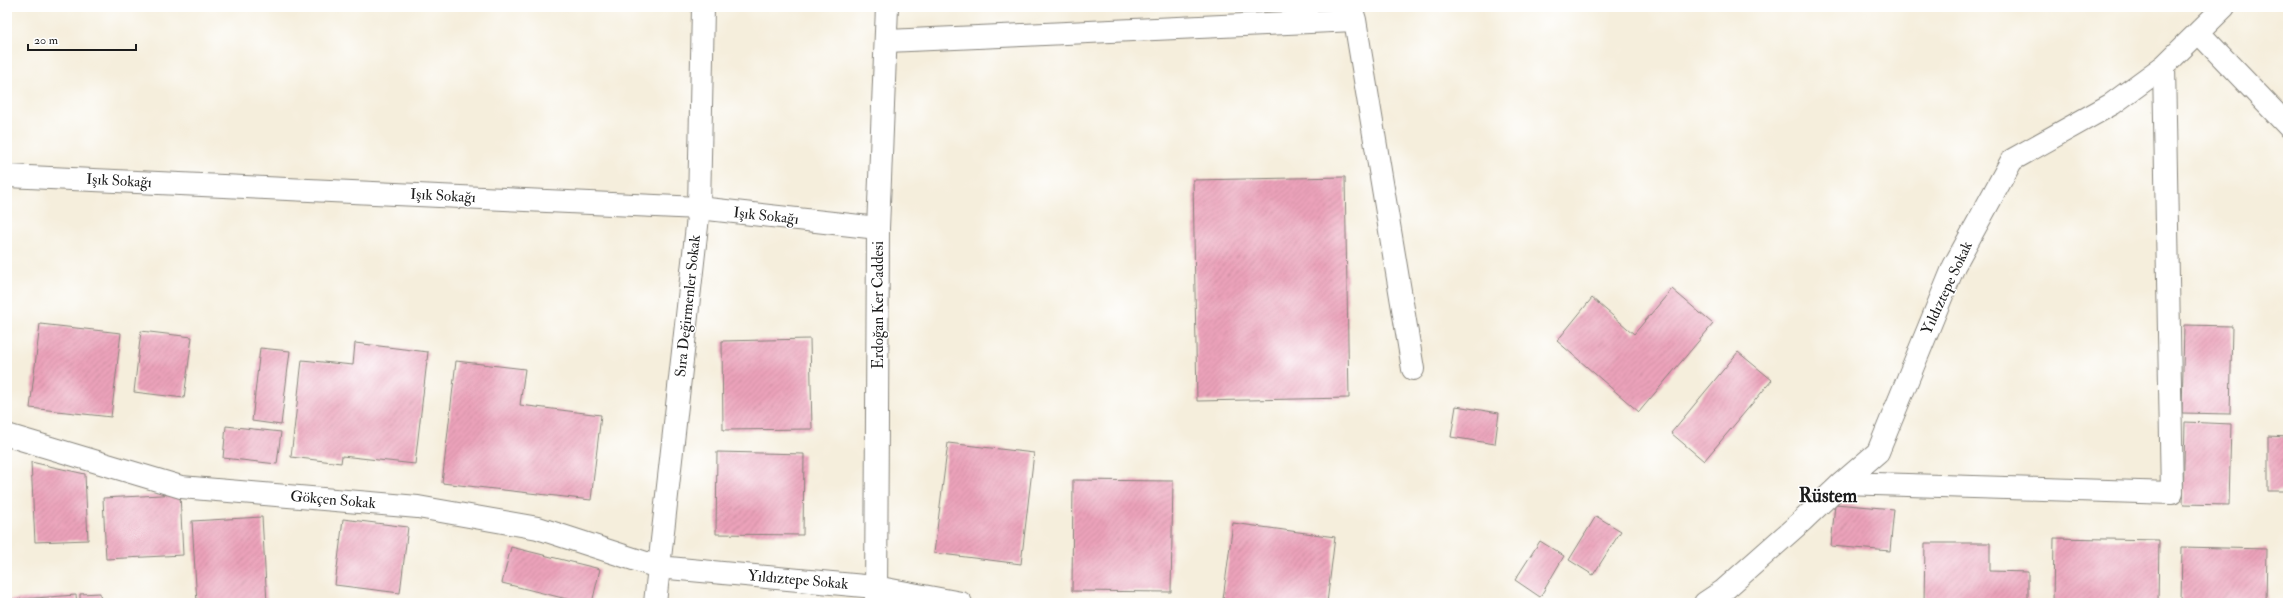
<svg xmlns="http://www.w3.org/2000/svg" width="2295" height="610" font-family="'IM FELL Double Pica',serif">
<style>
.building{fill:url(#building-hatch)}
.lines{fill:none;stroke-linecap:round;stroke-linejoin:round}
.minor-casing{stroke:#88857c;stroke-width:24}
.major-casing{stroke:#88857c;stroke-width:24}
.minor{stroke:#fff;stroke-width:22}
.major{stroke:#fff;stroke-width:22}
.labels{text-anchor:middle;dominant-baseline:central;stroke-width:3;stroke-linejoin:round;paint-order:stroke}
.street-label{font-size:15px;fill:#1c1c1c;stroke:#fff}
.district-label{font-size:19px;font-weight:bold;fill:#1c1c1c;stroke:#fff}
</style>
<defs>
<pattern id="building-hatch" width="6" height="6" patternUnits="userSpaceOnUse"><rect width="6" height="6" fill="#eba2ba"/><path d="M-1 1l2-2M0 6l6-6M5 7l2-2" fill="none" stroke="#c98b9f"/></pattern>
</defs>
<rect width="100%" height="100%" fill="#fff"/>
<filter id="ink" filterUnits="userSpaceOnUse"><feTurbulence type="fractalNoise" baseFrequency=".025" numOctaves="2"/><feDisplacementMap in="SourceGraphic" scale="8" xChannelSelector="R" yChannelSelector="G"/><feConvolveMatrix kernelMatrix="1 2 1 2 8 2 1 2 1" color-interpolation-filters="sRGB"/></filter>
<filter id="wash" filterUnits="userSpaceOnUse"><feTurbulence type="fractalNoise" baseFrequency=".012" numOctaves="4" result="noise"/><feDisplacementMap in="SourceGraphic" scale="16" xChannelSelector="R" yChannelSelector="G"/><feGaussianBlur stdDeviation="0.9" result="paint"/><feColorMatrix in="noise" values="0 0 0 0 0 0 0 0 0 0 0 0 0 0 0 0 0 1.4 0 .05"/><feComposite in="paint" operator="in"/></filter>
<g filter="url(#wash)">
<rect width="100%" height="100%" fill="#f5eedc"/>
<g id="blocks">
<path class="building" d="M1345,177l4,221 -152,3 -4,-221z
M1672,289l41,35 -74,88 -82,-71 35,-43 42,36z
M40,324l81,9 -10,84 -81,-9z
M2184,325l48,1 -2,88 -48,-1z
M141,331l51,6 -8,61 -50,-6z
M810,339l2,90 -89,1 -1,-89z
M355,343l73,9 -13,112 -73,-8 -1,7 -50,-6 11,-97 51,5z
M260,348l30,3 -9,74 -29,-4z
M1738,352l34,28 -68,81 -33,-28z
M456,361l69,8 -5,36 81,10 -10,85 -149,-17z
M1456,406l43,7 -4,31 -44,-7z
M2185,422l46,2 -2,81 -46,-1z
M226,426l55,6 -4,32 -54,-6z
M2268,436l20,1v54h-20z
M948,443l86,10 -13,111 -87,-11z
M717,452l87,2 -1,81 -87,-1z
M31,462l54,12 3,66 -53,2z
M1073,480l100,1 -2,111 -99,-1z
M180,494l3,61 -77,4 -3,-61z
M1835,504l59,5 -4,42 -59,-5z
M1596,516l25,15 -28,44 -24,-15z
M262,517l5,86h-70l-5,-82z
M343,519l65,8 -8,66 -65,-8z
M1233,523l102,14 -8,66h-71l-33,-4z
M2054,538l105,2 -1,63h-105z
M1540,541l24,15 -24,41 -25,-17z
M1925,543h65v28l38,1v31h-104z
M511,547l89,22 -8,34h-9l-81,-20z
M2182,547l85,2 -1,54h-85z
M100,593l1,10h-21v-9z
M76,595l1,8h-70v-3z"/>
</g>
</g>
<g filter="url(#ink)">
<use href="#blocks" fill-opacity="0" stroke="#88857c" stroke-width="1"/>
<g class="lines">
<defs>
<path id="minor" d="M1351,7l4,13 58,349
M2199,33l89,93
M887,41l468,-21
M7,176l692,32 179,20
M7,435l174,52 237,20 120,21 120,39 217,20 86,16
M1842,483l330,10 -8,-427
M655,603l44,-395 4,-201
M1705,603l18,-12 79,-70 40,-38 36,-31 76,-186 58,-106 100,-56 52,-38 60,-59"/>
<path id="major" d="M876,603l2,-375 9,-221"/>
</defs>
<use href="#minor" class="minor-casing"/>
<use href="#major" class="major-casing"/>
<use href="#minor" class="minor"/>
<use href="#major" class="major"/>
</g>
</g>
<g class="labels">
<g class="street-label">
<text transform="translate(119 181) rotate(3)">Işık Sokağı</text>
<text transform="translate(443 196) rotate(3)">Işık Sokağı</text>
<text transform="translate(766 216) rotate(6)">Işık Sokağı</text>
<text transform="translate(1947 288) rotate(-65)">Yıldıztepe Sokak</text>
<text transform="translate(878 305) rotate(-90)">Erdoğan Ker Caddesi</text>
<text transform="translate(688 306) rotate(-84)">Sıra Değirmenler Sokak</text>
<text transform="translate(333 500) rotate(5)">Gökçen Sokak</text>
<text transform="translate(798 580) rotate(5)">Yıldıztepe Sokak</text>
</g>
<g class="district-label">
<text x="1828" y="496">Rüstem</text>
</g>
</g>
<rect width="2295" height="610" fill="none" stroke="#fff" stroke-width="24"/>
<path d="M28 44v6h108v-6" fill="none" stroke="#1c1c1c" stroke-width="2"/>
<text x="34" y="44" font-size="12" fill="#1c1c1c" stroke="#ffffff" stroke-width="3" paint-order="stroke">20 m</text>
</svg>
